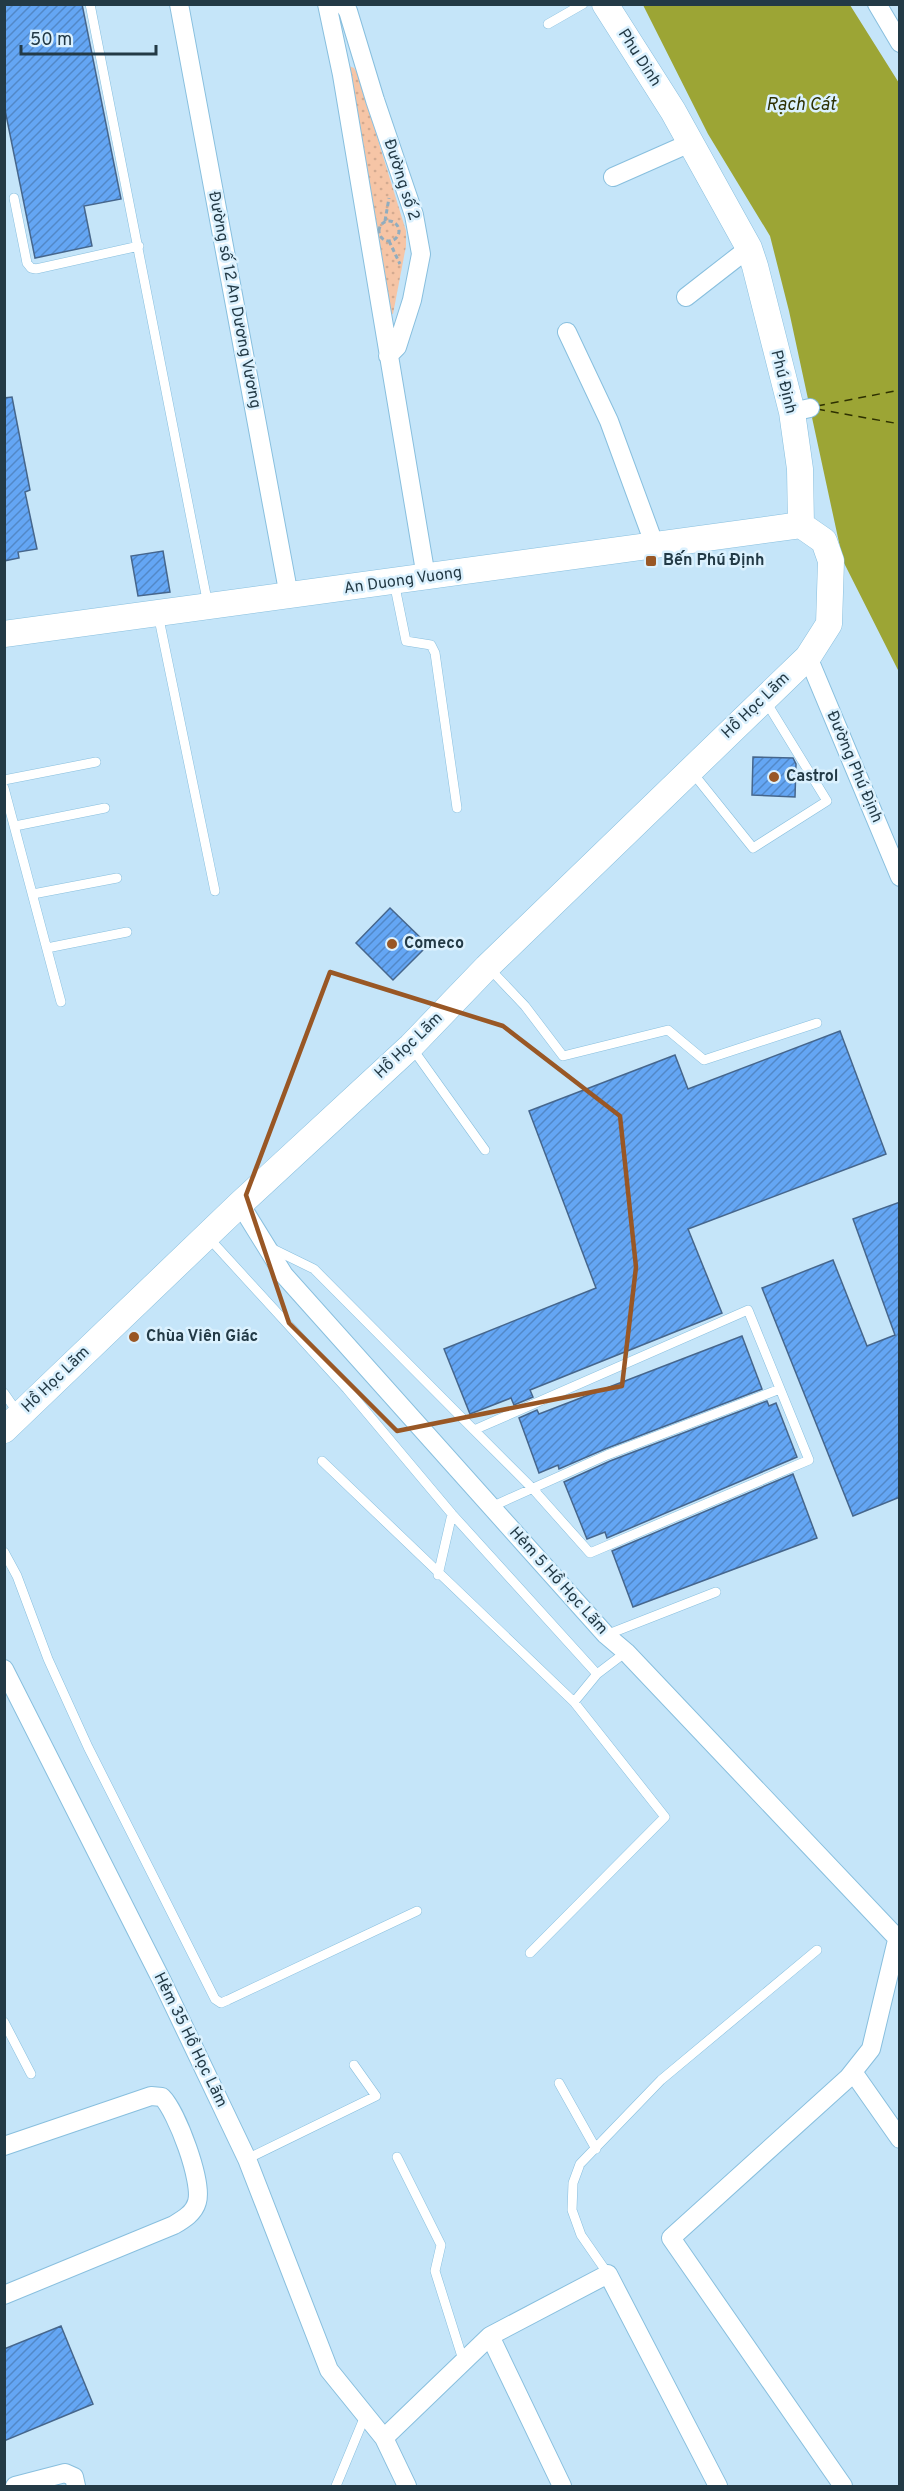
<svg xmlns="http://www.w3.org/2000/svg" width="904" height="2491" font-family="Overpass,sans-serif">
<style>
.park{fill:url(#park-dots)}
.water{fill:#9ca535}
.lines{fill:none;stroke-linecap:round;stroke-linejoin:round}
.ferry{stroke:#2d3001;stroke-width:1.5;stroke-dasharray:8 6;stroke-linecap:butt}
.building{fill:url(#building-hatch);stroke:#46668c;stroke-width:1.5}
.lane-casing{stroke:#88bfde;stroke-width:10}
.street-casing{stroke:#88bfde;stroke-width:20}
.secondary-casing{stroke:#88bfde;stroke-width:27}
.path{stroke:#90adbf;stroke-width:3;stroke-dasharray:4.5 3;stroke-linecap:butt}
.lane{stroke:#fff;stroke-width:9}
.street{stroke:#fff;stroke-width:18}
.secondary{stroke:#fff;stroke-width:26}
.marked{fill:none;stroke:#995725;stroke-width:4.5;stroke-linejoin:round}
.poi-dot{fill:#995725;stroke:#dbf1fe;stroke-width:2}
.labels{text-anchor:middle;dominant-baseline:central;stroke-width:5;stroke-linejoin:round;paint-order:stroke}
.street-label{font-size:16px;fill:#233a46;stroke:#dbf1fe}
.poi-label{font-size:16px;font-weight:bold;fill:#233a46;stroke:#dbf1fe;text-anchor:start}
.water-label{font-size:18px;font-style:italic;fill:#2d3001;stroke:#dbf1fe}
</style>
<defs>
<pattern id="park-dots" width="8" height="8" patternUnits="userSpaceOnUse" patternTransform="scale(1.5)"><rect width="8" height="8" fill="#f6c5a6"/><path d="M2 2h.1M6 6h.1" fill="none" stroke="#d3aa90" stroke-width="1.8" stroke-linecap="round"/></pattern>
<pattern id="building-hatch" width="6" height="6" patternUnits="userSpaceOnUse" patternTransform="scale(1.5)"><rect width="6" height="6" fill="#64a6f4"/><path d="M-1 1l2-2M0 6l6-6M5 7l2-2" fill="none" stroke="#5288c7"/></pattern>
</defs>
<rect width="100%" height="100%" fill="#c5e5f9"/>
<path class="park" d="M349,66l5,2 4,7 48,156v15l-13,68 -4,-1z"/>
<path class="water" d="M643,5h207l49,78v589l-56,-111 -54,-250 -19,-75 -62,-102z"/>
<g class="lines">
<path class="ferry" d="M817,406l83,-16
M817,409l83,15"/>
</g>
<path class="building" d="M4,4h78l39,195 -37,7 8,40 -57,12 -31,-153z
M12,397l18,93 -5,2 12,57 -19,3 1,6 -15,3v-163z
M163,551l7,41 -32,4 -7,-40z
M753,757l40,1 3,6 -1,33 -43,-2z
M390,908l38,37 -35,35 -37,-37z
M840,1031l46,123 -198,75 34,84 -192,77 3,7 -19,8 -3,-7 -41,16 -26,-65 152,-61 -67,-177 146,-56 13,34z
M900,1202v295l-47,19 -91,-228 71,-28 34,86 28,-11 -42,-116z
M742,1336l20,53 -157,60 -46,20 -1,-4 -19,8 -20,-55 18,-8 2,4z
M767,1401l2,5 7,-3 21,54 -190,81 -2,-6 -18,7 -23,-57 46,-21z
M793,1474l24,64 -184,69 -21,-56z
M61,2326l32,78 -89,37v-92z"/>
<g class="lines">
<defs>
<path id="lane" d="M90,4l118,601
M548,24l35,-20
M14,198l13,65 4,5 5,1 103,-23
M394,582l12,59 25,4 4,8 22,155
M158,614l57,277
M692,772l61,76 74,-47 -62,-101
M4,780l92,-18
M4,788l57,214
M15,826l90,-18
M33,894l84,-16
M47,948l80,-16
M489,968l36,38 38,50 105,-26 36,30 113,-37
M412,1048l73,102
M207,1236l140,153 105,125 145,160
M269,1247l45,22 160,161
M748,1310l61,150 -219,93 -57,-64 -59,-59z
M4,1393l14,20
M322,1461l252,241
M491,1507l116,-52 173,-66
M4,1552l13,24 31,83 40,88 127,252 6,4 7,-3 189,-89
M438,1575l14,-61
M606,1635l110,-43
M530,1953l135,-136 -91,-115 23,-28 29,-22
M4,2022l27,52
M559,2083l37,66
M397,2157l44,88 -6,26 29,92
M247,2159l129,-63 -22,-31
M608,2274l-27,-39 -9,-25 1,-27 7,-19 81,-84 156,-130
M336,2486l29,-70"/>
<path id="street" d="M179,4l110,592
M327,4l15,71 84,502
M343,4l5,7 27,89 39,115 7,39 -9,46 -15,47 -9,9
M877,4l23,39
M613,177l77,-34
M686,297l63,-49
M567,332l42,89 46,125
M792,412l18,-4
M808,657l92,220
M240,1204l44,71 322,360 20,17 274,289
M4,1669l158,312 85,178 82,211 55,68 23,48
M853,2072l47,67
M4,2146l147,-50 11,1c15,15 41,85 35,105 -3,11 -13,17 -23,23l-170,70
M490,2336l72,150
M384,2438l106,-102 118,-62 110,212
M15,2486l50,-13 9,4 2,9
M843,2486l-172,-248 177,-160 23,-29 26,-109"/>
<path id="secondary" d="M605,4l68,107 76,137 6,18 37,146 8,57 1,56
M4,634l797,-109
M4,1430l236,-226 171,-158 76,-79 321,-310 21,-33 2,-63 -7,-20 -23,-16"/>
</defs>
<use href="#lane" class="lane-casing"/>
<use href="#street" class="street-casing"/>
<use href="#secondary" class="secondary-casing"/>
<path class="path" d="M385,221l4,-23
M379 231a10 10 0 1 1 20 0a10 10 0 1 1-20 0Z
M389,241l11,23"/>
<use href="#lane" class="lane"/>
<use href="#street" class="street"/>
<use href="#secondary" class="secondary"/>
</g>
<path class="marked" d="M330,972l173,54 117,90 16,151 -14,119 -225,45 -108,-108 -43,-128z"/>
<g class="poi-dot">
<rect x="645" y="555" width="12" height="12" rx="3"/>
<circle cx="774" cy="777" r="6"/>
<circle cx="392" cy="944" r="6"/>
<circle cx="134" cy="1337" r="6"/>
</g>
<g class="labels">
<g class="street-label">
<text transform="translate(639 58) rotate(57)">Phu Dinh</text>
<text transform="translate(401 180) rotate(72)">Đường số 2</text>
<text transform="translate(234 300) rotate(79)">Đường số 12 An Dương Vương</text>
<text transform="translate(783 382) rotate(76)">Phú Định</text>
<text transform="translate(403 581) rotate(-8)">An Duong Vuong</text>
<text transform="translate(756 706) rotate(-44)">Hồ Học Lãm</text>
<text transform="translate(854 767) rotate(67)">Đường Phú Định</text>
<text transform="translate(409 1046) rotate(-44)">Hồ Học Lãm</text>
<text transform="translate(56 1380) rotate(-44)">Hồ Học Lãm</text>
<text transform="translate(558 1581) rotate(48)">Hẻm 5 Hồ Học Lãm</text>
<text transform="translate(190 2040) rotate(64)">Hẻm 35 Hồ Học Lãm</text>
</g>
<g class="poi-label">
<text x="663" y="561">Bến Phú Định</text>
<text x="786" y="777">Castrol</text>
<text x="404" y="944">Comeco</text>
<text x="146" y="1337">Chùa Viên Giác</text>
</g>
<g class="water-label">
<text x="801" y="105">Rạch Cát</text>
</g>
</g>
<rect width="904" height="2491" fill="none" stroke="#233a46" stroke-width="12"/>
<path d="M21 45v9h135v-9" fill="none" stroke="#233a46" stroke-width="3"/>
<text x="30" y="45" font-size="18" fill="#233a46" stroke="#dbf1fe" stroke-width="4.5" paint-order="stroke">50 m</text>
</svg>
